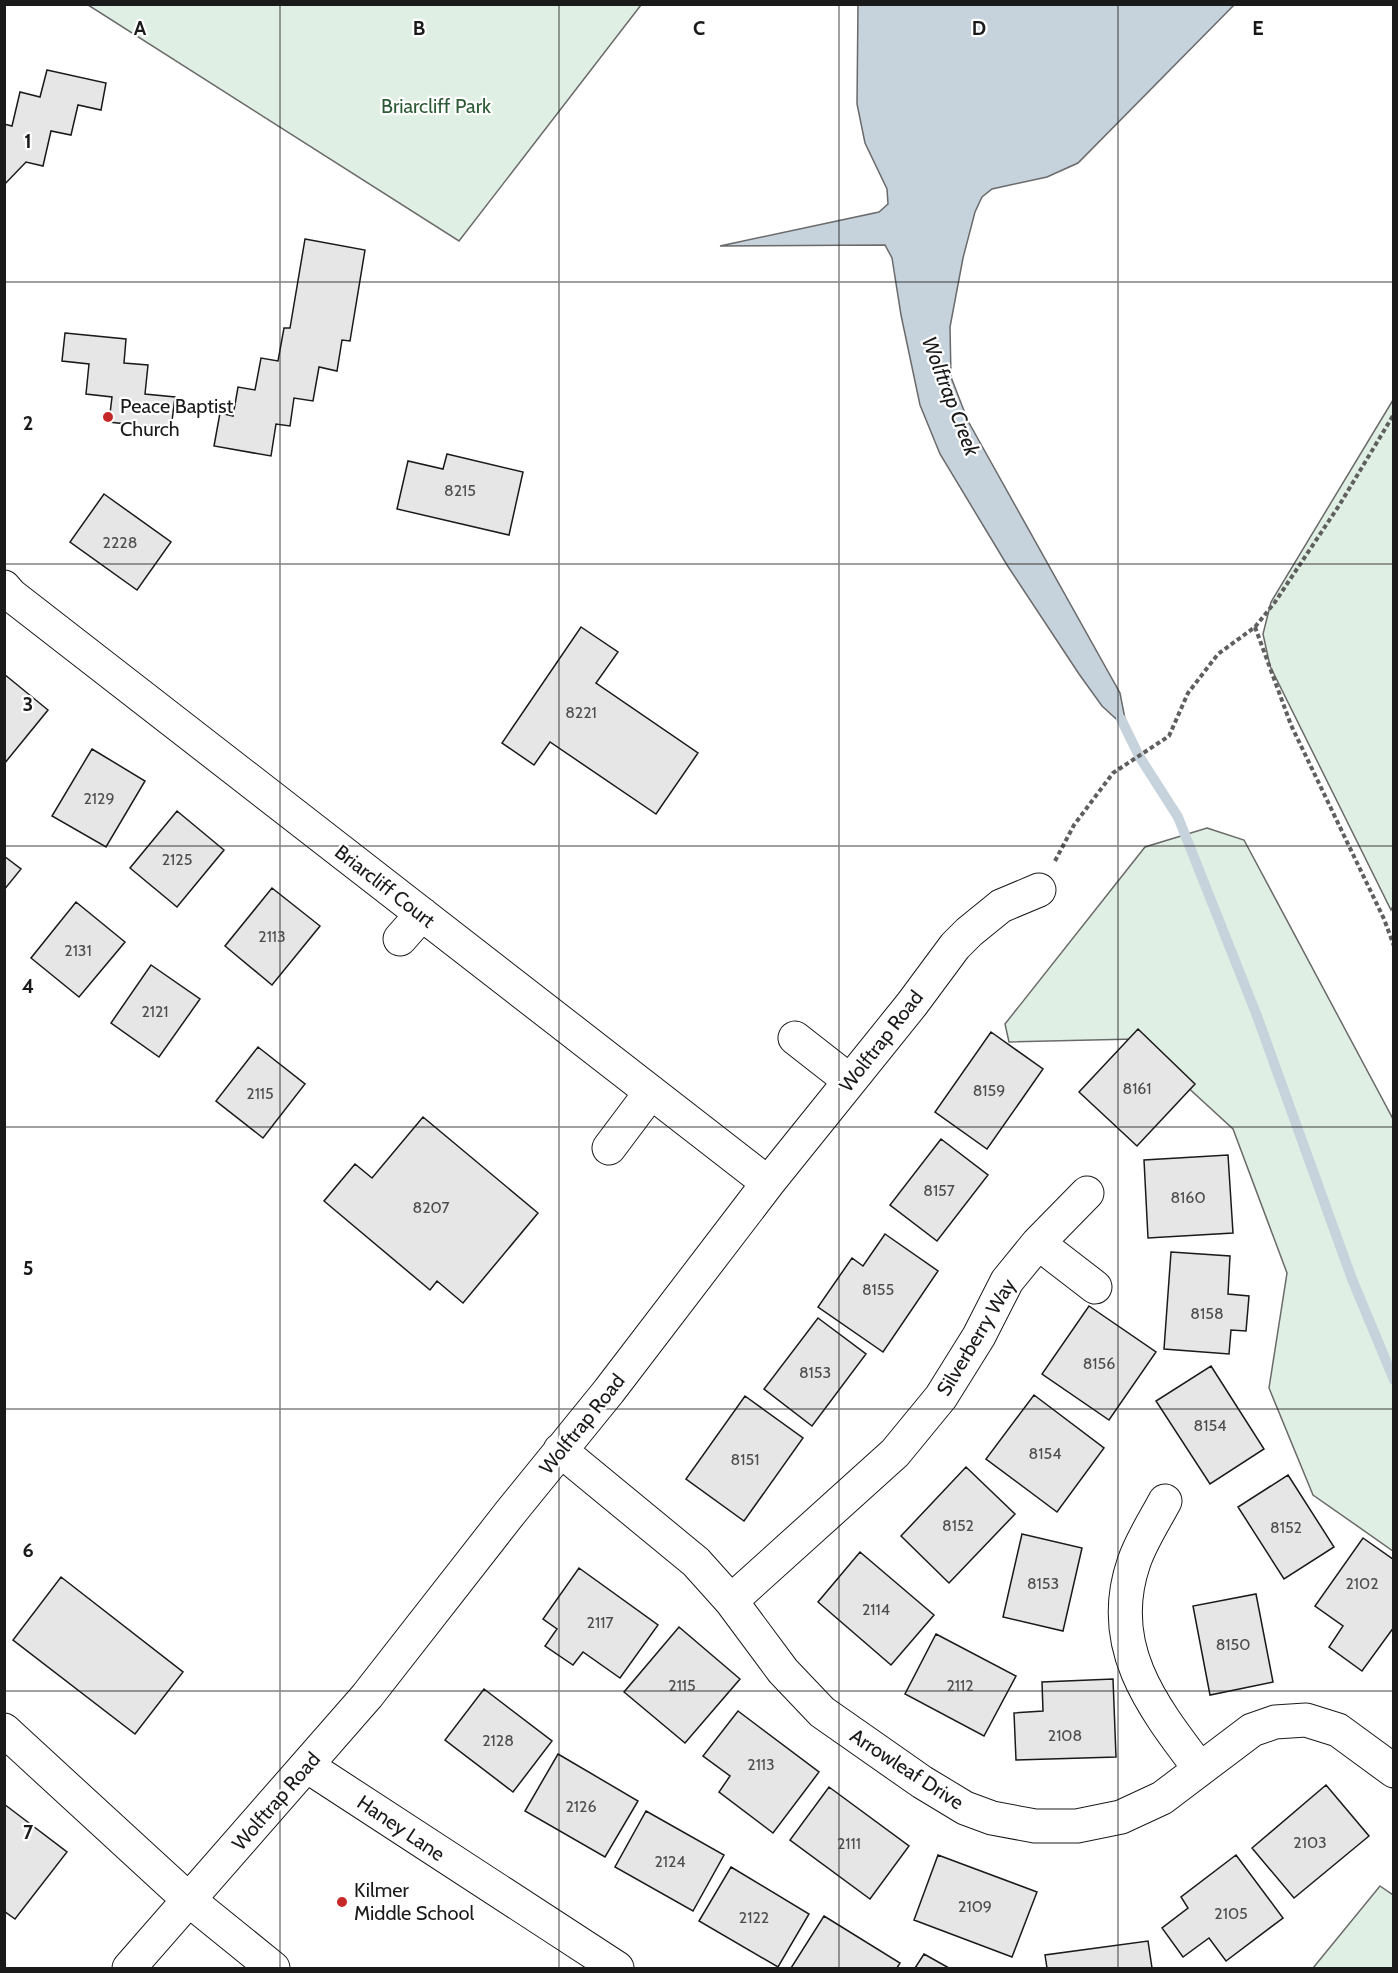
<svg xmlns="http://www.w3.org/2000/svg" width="1398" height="1973" font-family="Cabin,sans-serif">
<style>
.green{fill:#e0efe3;stroke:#6a6a6a;stroke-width:1.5}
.water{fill:#c6d2dc;stroke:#6a6a6a;stroke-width:1.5}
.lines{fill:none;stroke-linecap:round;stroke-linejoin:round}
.stream{stroke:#c6d2dc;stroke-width:10}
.building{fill:#e6e6e6;stroke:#1a1a1a;stroke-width:1.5}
.minor-casing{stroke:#1a1a1a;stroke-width:35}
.path{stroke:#5f5f5f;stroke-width:4;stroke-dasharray:4.5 3;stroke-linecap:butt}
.minor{stroke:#fff;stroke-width:33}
.grid{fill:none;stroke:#1a1a1a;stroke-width:1.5;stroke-opacity:0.55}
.poi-dot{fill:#c62828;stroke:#fff;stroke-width:2}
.labels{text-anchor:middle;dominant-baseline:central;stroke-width:4.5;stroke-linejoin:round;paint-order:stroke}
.number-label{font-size:16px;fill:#4d4d4d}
.park-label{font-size:20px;fill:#2b5a34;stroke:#fff}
.poi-label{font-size:20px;fill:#1a1a1a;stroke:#fff;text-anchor:start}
.street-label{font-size:20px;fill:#1a1a1a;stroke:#fff}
.water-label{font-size:21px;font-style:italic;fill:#1a1a1a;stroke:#fff}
.grid-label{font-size:20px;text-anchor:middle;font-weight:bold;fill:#1a1a1a;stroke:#fff;stroke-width:4.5;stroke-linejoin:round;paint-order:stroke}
</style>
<rect width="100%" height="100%" fill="#fff"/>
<path class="green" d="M88,5l553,-1v1l-182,236z
M1393,400l1,504 -3,6 -121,-244 -7,-32 8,-32z
M1207,828l37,12 149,279v432l-80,-56 -44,-107 18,-115 -54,-144 -98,-90 -126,3 -4,-18 140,-177z
M1380,1886l13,9v73h-80z"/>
<path class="water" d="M858,5h376l-156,158 -31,14 -55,12 -10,8 -7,15 -12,46 -13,69 1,50 17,44 152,272 7,36 -25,-23 -23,-32 -72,-109 -67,-111 -20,-49 -19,-90 -9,-57 -7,-13 -165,1 159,-34 9,-8 -1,-15 -22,-46 -8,-39z"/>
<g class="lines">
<path class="stream" d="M1121,719l18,37 39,61 79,199 95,263 42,101"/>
</g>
<path class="building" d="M47,70l59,13 -5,27 -23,-5 -7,30 -20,-4 -8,35 -17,-4 -22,23v-61l8,2 8,-34 20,5z
M305,239l60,11 -15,91 -8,-1 -5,31 -18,-4 -6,34 -19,-3 -4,28 -14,-2 -5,32 -57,-10 6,-33 13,3 5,-29 17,3 6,-32 17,3 6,-33h6z
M65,333l61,6 -2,24 24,2 -3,29 30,3 -4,32 -62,-7 3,-25 -26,-3 3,-30 -27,-3z
M447,454l76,18 -14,63 -112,-26 11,-48 35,8z
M104,494l67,48 -34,48 -67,-48z
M581,627l37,25 -22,31 102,70 -42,61 -106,-72 -16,23 -32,-22z
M4,674l44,36 -44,54z
M92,749l53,32 -39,66 -54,-31z
M177,811l47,39 -47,57 -47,-39z
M4,856l17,13 -17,21z
M272,888l48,38 -48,59 -47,-39z
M76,902l49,40 -46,55 -48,-39z
M151,965l49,34 -41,58 -48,-34z
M1138,1029l57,55 -58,62 -58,-54z
M991,1032l52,37 -56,80 -52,-37z
M258,1047l47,37 -42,54 -47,-37z
M423,1117l115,96 -75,90 -26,-22 -7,9 -106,-89 31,-37 17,14z
M941,1139l47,36 -51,66 -47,-36z
M1228,1155l5,78 -85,5 -4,-78z
M885,1234l53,37 -55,81 -65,-45 34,-49 11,8z
M1171,1252l59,4 -2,38 21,2 -3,35 -15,-1 -2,24 -65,-5z
M1089,1306l67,46 -47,68 -67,-46z
M818,1318l48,36 -54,72 -48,-37z
M1211,1366l53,83 -54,35 -54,-83z
M1034,1395l70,53 -47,64 -71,-53z
M745,1396l58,42 -59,83 -58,-42z
M966,1467l49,47 -66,69 -48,-47z
M1288,1475l46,72 -50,32 -46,-72z
M1022,1534l60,14 -19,83 -60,-14z
M1363,1538l31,22v67l-32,44 -33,-24 14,-21 -28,-20z
M860,1552l74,63 -43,50 -73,-63z
M579,1568l79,57 -38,53 -37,-26 -10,13 -28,-19 12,-17 -14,-10z
M61,1577l122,95 -48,62 -122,-94z
M1256,1594l17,88 -63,13 -17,-89z
M679,1627l61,52 -55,64 -61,-51z
M936,1634l80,42 -32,60 -79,-42z
M1113,1679l3,78 -100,3 -2,-47 29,-2 -1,-29z
M484,1689l68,52 -39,51 -68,-52z
M738,1711l81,61 -46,61 -54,-41 11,-16 -27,-20z
M558,1754l80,47 -33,56 -80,-46z
M1326,1785l43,51 -75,62 -42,-50z
M829,1787l80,59 -39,53 -80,-59z
M4,1804l63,48 -52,67 -11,-8z
M646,1811l78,44 -31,56 -78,-44z
M938,1855l99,37 -25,65 -98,-37z
M1236,1855l47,63 -57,43 -17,-23 -26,19 -21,-29 26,-20 -7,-11z
M731,1867l78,47 -31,53 -79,-46z
M824,1916l76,47 -3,5h-106z
M1148,1941l4,27h-105l-2,-13z
M924,1954l25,14h-34z"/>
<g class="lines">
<defs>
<path id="minor" d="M4,587l7,8 757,588
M400,939l22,-25
M795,1038l55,43
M609,1148l42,-56
M1038,1243l57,44
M560,1450l136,112 35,39 52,70 39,41 100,70 43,26 27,10 43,8h42l44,-9 41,-19 90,-68 23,-8 31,-2 32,10 56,41
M1165,1501c-10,19 -24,40 -31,61 -29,84 18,144 66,207
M731,1601l164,-148 46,-56 38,-61 28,-55 31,-38 49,-50
M4,1730l185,170 84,68
M307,1766l310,202
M129,1968l238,-272 143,-183 99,-122 159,-208 144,-179 43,-58 14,-14 32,-26 38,-16"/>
</defs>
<use href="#minor" class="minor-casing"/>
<path class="path" d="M1255,627l36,98 93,194 10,27
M1055,861l19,-36 39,-52 56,-37 19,-43 30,-39 37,-27 20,-25 65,-98 54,-90"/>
<use href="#minor" class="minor"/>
</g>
<path class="grid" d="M280,4v1964M559,4v1964M839,4v1964M1118,4v1964M4,282h1390M4,564h1390M4,846h1390M4,1127h1390M4,1409h1390M4,1691h1390"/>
<g class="poi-dot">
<circle cx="108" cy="417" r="6"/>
<circle cx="342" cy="1902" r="6"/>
</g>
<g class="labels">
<g class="number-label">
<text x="460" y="490">8215</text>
<text x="120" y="542">2228</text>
<text x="581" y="712">8221</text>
<text x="99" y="798">2129</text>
<text x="177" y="859">2125</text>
<text x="272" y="936">2113</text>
<text x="78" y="950">2131</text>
<text x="155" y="1011">2121</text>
<text x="1137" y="1088">8161</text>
<text x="989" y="1090">8159</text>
<text x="260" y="1093">2115</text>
<text x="939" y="1190">8157</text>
<text x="1188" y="1197">8160</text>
<text x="431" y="1207">8207</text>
<text x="878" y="1289">8155</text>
<text x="1207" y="1313">8158</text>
<text x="1099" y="1363">8156</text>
<text x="815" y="1372">8153</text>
<text x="1210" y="1425">8154</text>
<text x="1045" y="1453">8154</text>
<text x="745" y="1459">8151</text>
<text x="958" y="1525">8152</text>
<text x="1286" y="1527">8152</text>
<text x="1043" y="1583">8153</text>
<text x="1362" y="1583">2102</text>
<text x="876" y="1609">2114</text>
<text x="600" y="1622">2117</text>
<text x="1233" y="1644">8150</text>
<text x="682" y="1685">2115</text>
<text x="960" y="1685">2112</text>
<text x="1065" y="1735">2108</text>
<text x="498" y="1740">2128</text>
<text x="761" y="1764">2113</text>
<text x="581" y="1806">2126</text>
<text x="1310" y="1842">2103</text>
<text x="849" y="1843">2111</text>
<text x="670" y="1861">2124</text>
<text x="975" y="1906">2109</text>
<text x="1231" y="1913">2105</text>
<text x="754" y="1917">2122</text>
</g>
<g class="park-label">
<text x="436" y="106">Briarcliff Park</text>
</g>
<g class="poi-label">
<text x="120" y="406">Peace Baptist<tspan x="120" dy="23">Church</tspan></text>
<text x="354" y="1890">Kilmer<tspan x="354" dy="23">Middle School</tspan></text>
</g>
<g class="street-label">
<text transform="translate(385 886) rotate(38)">Briarcliff Court</text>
<text transform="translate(881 1041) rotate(-52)">Wolftrap Road</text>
<text transform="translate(976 1337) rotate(-59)">Silverberry Way</text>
<text transform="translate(582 1424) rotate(-51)">Wolftrap Road</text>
<text transform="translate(907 1769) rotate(33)">Arrowleaf Drive</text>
<text transform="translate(276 1801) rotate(-49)">Wolftrap Road</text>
<text transform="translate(401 1828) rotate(34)">Haney Lane</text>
</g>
<g class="water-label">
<text transform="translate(951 396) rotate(69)">Wolftrap Creek</text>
</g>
</g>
<g class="grid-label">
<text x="140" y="35">A</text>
<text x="419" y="35">B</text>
<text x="699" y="35">C</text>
<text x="979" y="35">D</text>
<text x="1258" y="35">E</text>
<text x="28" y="148">1</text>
<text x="28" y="430">2</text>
<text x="28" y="711">3</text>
<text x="28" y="993">4</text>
<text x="28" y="1275">5</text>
<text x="28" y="1557">6</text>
<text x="28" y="1839">7</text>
</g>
<rect width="1398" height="1973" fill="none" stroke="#1a1a1a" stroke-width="12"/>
</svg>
